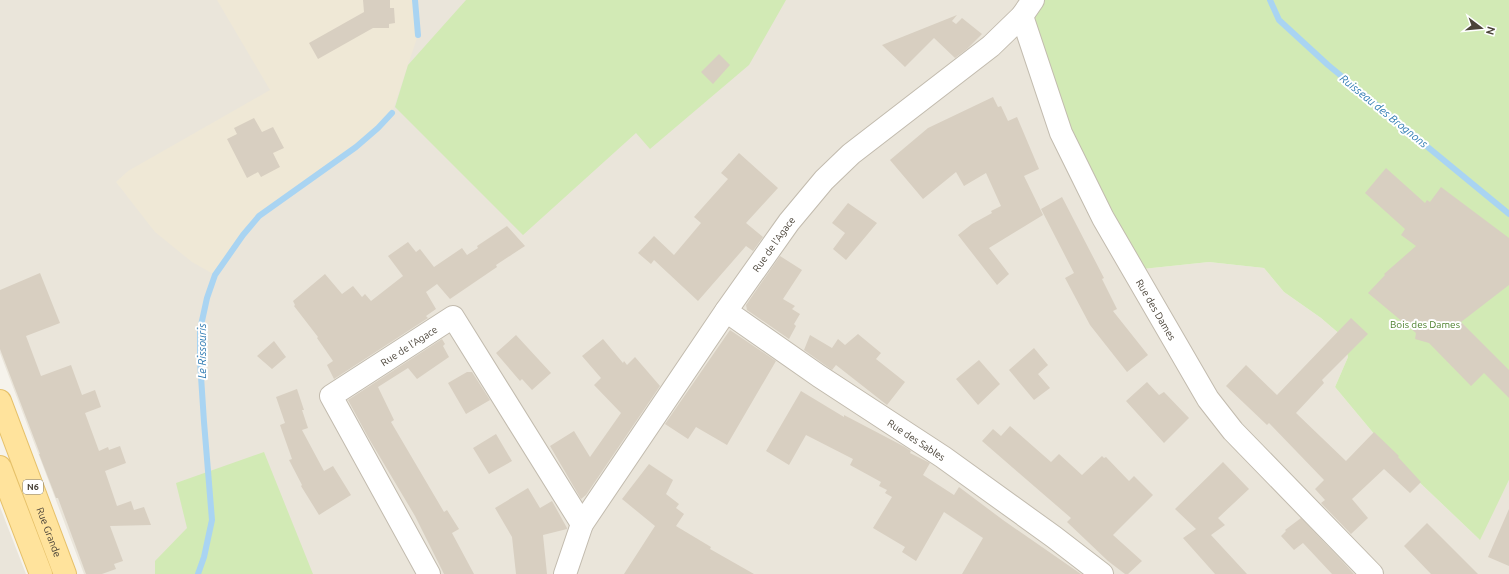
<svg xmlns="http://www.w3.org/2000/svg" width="1509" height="574" font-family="Ubuntu,sans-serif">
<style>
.residential{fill:#eae5da}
.education{fill:#efe8d6}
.green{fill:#d2eab5}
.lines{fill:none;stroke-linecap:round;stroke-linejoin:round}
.stream{stroke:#a9d4f2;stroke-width:6}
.building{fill:#d8cfc1}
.minor-casing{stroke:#c2bbae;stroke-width:24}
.primary-casing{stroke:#e6c16a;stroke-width:24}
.minor{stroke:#fff;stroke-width:22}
.primary{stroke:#ffe39c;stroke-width:22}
.labels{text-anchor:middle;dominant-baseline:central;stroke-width:4;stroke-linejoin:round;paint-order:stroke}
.shield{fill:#fff;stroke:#817c74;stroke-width:1}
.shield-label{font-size:9px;font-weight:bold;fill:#4b4439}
.street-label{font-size:10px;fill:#4b4439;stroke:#fff}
.park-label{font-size:10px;fill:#4a7f2a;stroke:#fff}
.water-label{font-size:11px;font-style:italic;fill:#2e7ab2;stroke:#fff}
</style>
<rect width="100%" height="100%" fill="#f6f3ec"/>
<path class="residential" d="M0,0h1033l100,270 76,-8 55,6 20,24 37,26 21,18 6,21 -13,30 60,72 84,80 30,-59v94h-1425l-84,-221z
M0,507l26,67h-26z"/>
<path class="education" d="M217,0h198l3,35 -26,78 -14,15 -22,19 -97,69 -16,19 -28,40 -23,-13 -37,-30 -39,-50 12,-11 142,-81z"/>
<path class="green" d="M466,0h320l-37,65 -99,84 -14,-16 -113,102 -128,-128 13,-42z
M1033,0h476v480l-29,60 -85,-81 -60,-72 13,-30 -6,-21 -21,-18 -37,-26 -20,-24 -55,-6 -76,8 -30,-52 -81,-202z
M264,452l49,122h-158v-13l32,-33 -11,-45z"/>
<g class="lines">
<path class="stream" d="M415,0l3,35
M1270,0l9,20 49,45 181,149
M198,574l6,-17 8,-37 -8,-98 -4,-61v-31l7,-32 8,-23 28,-40 16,-19 97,-69 22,-19 14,-15"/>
</g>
<path class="building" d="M363,0h27v8h4l1,15 -6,1v4h-16l-55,31 -9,-16 55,-31z
M957,15l-5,6 4,3 6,-6 20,16 -15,15 -12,9 -21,-20 -29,29 -23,-22z
M719,54l11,11 -17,19 -12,-12z
M993,97l5,10 3,-1 7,15 9,-4 22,52 -15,7 19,39 -54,33 20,26 -12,11 -39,-50 14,-11 20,-11 -1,-2 10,-5 -15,-33 -22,13 -8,-14 -33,27 -33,-39 38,-32z
M254,118l8,14 11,-5 11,21 -11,5 7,14 -19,10 -3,-5 -11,6 -20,-39 10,-5 -3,-6z
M739,153l39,35 -32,35 17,14 -10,14 -7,-5 -48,55 -44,-41 -3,4 -13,-11 16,-17 20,19 27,-32 -7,-6 34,-38 -7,-6z
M1386,168l39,35 2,-3 3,2 11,-15 68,51v47l-48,37 48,48v28l-25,-25 -13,13 -42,-43 -14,-4 1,-6 -48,-40 17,-18 -1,-1 32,-28 -15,-11 4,-6 -40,-36z
M1062,197l42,81 -2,1 15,30 -4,2 35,44 -21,17 -37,-47 -25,-47 9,-5 -33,-64z
M848,203l29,20 -31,37 -13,-11 12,-16 -13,-10z
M507,226l18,20 -29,19 1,2 -47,32 -13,-15 -11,8 10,17 -10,7 2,2 -94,61 -7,-14 6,-4 -16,-23 1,-1 -24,-31 1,-1 -2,-4 32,-27 17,20 11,-8 9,11 3,-3 6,7 32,-25 -15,-20 20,-14 8,10 4,-3 14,18 28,-19 5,7 11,-7 -1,-2z
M780,256l22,14 -19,29 12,7 -3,3 8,5 -6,10 2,2 -7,13 -42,-29 -1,-5z
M40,273l20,50 -34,13 15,40 30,-11 11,30 13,-5 6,17 -16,6 14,38 9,-4 1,3 11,-4 6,17 -21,8 12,35 14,-5 3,9 10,-3 7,18 -41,1 13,35 -9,3 2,5 -14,5h-16l-28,-76h-2l-17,-44h1l-40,-105v-59z
M1351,318l17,16 -46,46 2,3 -28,30 50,48 28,-29 25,24 -1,1 23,25 -11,11 -26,-24 -32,30 16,19 -17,16 -30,-31 4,-3 -10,-11 9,-9 -55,-57 -2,2 -41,-39 20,-21 31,30z
M730,330l46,31 -49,84 -31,-18 -8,12 -23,-15z
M858,334l23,19 -5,6 29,23 -18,23 -51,-40 -4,5 -28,-20 6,-15 22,13 6,-9 7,6z
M516,335l35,38 -19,17 -10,-11 -2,2 -24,-28z
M442,339l3,5 -2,2 6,11 -32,22 -9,-11 -30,19 16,33 -3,2 53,90 3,-2 12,19 -7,4 22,41h-30l-29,-58 -47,-79 -20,-37z
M603,339l20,24 1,-2 3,4 8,-8 25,29 -74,109 -5,4 -31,-53 24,-15 16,26 31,-44 -27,-28 7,-7 -19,-22z
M274,341l12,16 -14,12 -15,-13z
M1034,348l14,17 -10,9 12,14 -16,12 -25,-30z
M979,360l21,24 -22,21 -22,-26z
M467,372h5l18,28 -24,14 -18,-31z
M1147,382l12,13 5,-3 25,26 -25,25 -38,-42z
M297,389l7,21h-2l6,18 -6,2 22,41 9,-5 18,29 -32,20 -18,-29 1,-1 -13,-25 3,-1 -12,-34 5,-2 -9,-26z
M801,391l43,26v-2l61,32 6,4 -1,2 20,10 -7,12 31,20 5,-8 44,33 78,54h-119l21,-36 -39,-26 -28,49 -14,-9 3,-5 -32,-19 19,-31 -7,-4 2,-3 -8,-4 2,-4 -31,-17 3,-6 -47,-24 -17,30 -23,-14z
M1010,426l41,36 8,-8 23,21 20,-19 2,2 2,-1 23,24 5,-5 19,19 -40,40 29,26 -14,13h-3l-17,-13 -41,-39 4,-4 -89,-77 11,-12 8,7z
M496,434l16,27 -23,13 -16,-26z
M1223,462l26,27 -31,29 7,7 -14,10 36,39h-32l-32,-36 13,-9 -21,-20z
M649,464l24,16 -7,14 13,10 -3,4 8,6 -8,12 35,21 -1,2 44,25h-130l31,-48 -33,-27z
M528,488l12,20 12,-7 15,27v1l-24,6 4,39h-31l-4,-37 -17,-29z
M1509,509v57l-21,-9z
M1301,518l44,46 9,10h-22l-29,-31 -9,7 -13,-14 5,-5 -1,-1z
M1427,523l51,51h-47l-27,-28z"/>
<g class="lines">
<defs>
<g id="minor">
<path id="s1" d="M1022,16l39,117 42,85 105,181 25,32 139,143"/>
<path id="s2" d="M726,311l93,65 124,81 111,80 48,37"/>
<path id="s3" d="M429,574l-98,-178 122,-79 129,207"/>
<path id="s4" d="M565,574l17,-50 144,-213 63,-89 35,-42 27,-26 140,-108 31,-30 11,-16"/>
</g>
<g id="primary">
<path id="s5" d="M0,401l65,173"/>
<path d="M0,467l41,107"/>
</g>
</defs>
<use href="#minor" class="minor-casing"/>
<use href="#primary" class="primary-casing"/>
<use href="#minor" class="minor"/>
<use href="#primary" class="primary"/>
</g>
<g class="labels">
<rect class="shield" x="23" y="480" width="20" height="14" rx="3"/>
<g class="shield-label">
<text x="33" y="487">N6</text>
</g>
<g class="street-label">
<text stroke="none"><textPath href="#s4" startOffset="392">Rue de l'Agace</textPath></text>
<text stroke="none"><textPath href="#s1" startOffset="324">Rue des Dames</textPath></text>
<text stroke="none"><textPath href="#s3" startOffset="296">Rue de l'Agace</textPath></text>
<text stroke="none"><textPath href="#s2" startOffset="230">Rue des Sables</textPath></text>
<text stroke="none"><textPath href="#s5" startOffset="140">Rue Grande</textPath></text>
</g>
<g class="park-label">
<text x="1425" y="324">Bois des Dames</text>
</g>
<g class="water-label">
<text transform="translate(1384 111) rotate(39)">Ruisseau des Brognons</text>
<text transform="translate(202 351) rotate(-90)">Le Rissouris</text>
</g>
</g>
<g transform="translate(1481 28) rotate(106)" stroke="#ffffff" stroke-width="3" paint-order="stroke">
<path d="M0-3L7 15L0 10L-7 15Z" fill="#4b4439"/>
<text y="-6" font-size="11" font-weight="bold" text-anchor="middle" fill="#4b4439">N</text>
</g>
</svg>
